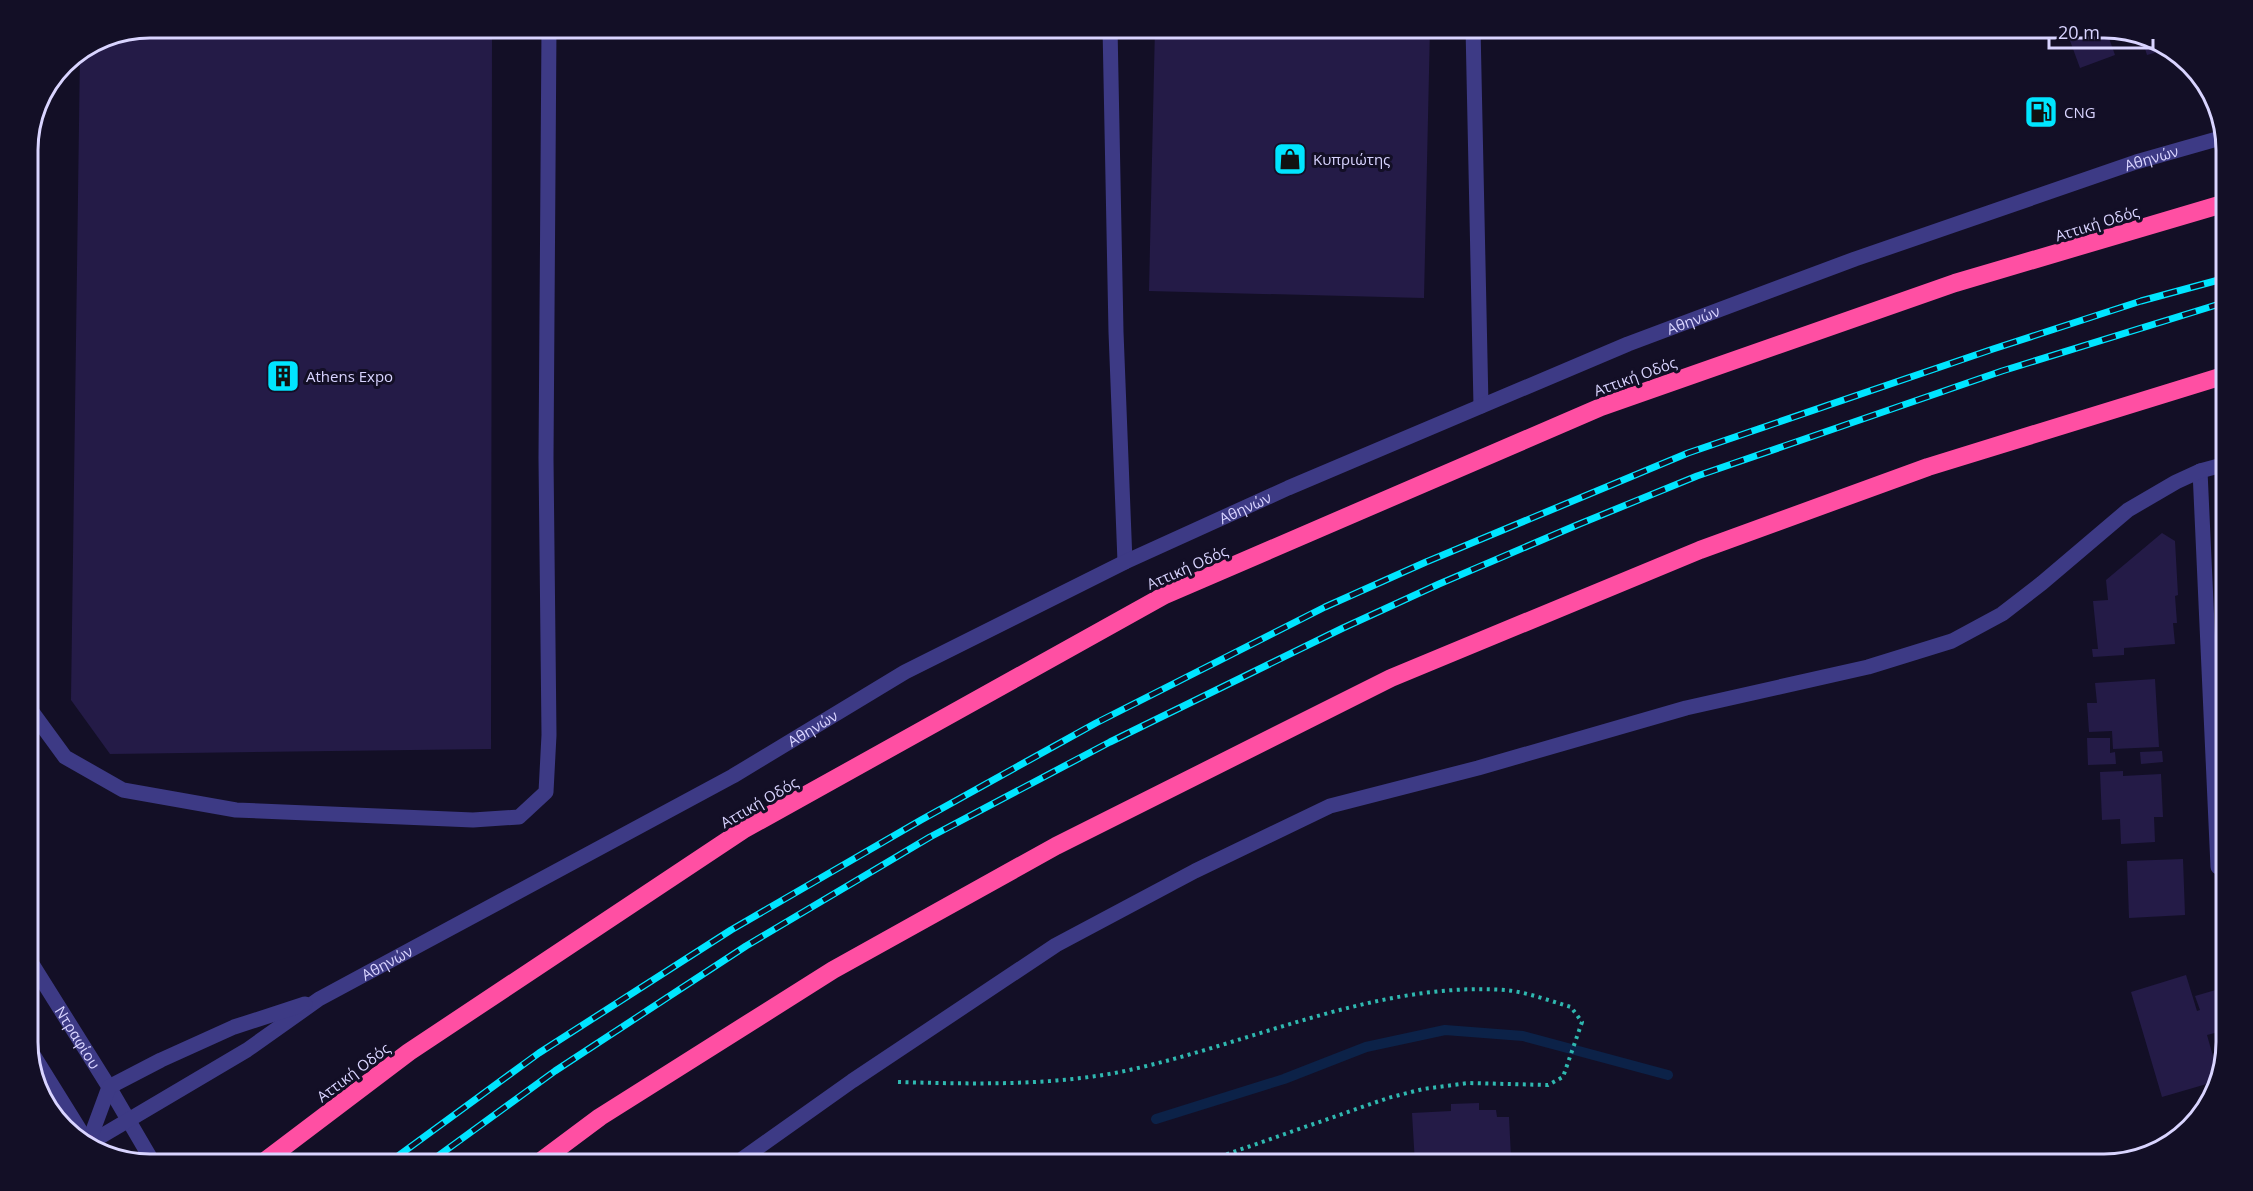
<svg xmlns="http://www.w3.org/2000/svg" width="2253" height="1191" font-family="'Open Sans',sans-serif">
<style>
.lines{fill:none;stroke-linecap:round;stroke-linejoin:round}
.stream{stroke:#0c2248;stroke-width:10}
.building{fill:#241b47}
.path{stroke:#2fb8b0;stroke-width:4;stroke-dasharray:3 4.5;stroke-linecap:butt}
.minor{stroke:#3d3a85;stroke-width:15}
.highway{stroke:#ff4fa3;stroke-width:18}
.rail-casing{stroke:#00e5ff;stroke-width:7}
.rail{stroke:#130f26;stroke-width:4.5;stroke-dasharray:14;stroke-linecap:butt}
.labels{text-anchor:middle;dominant-baseline:central;stroke-width:6;stroke-linejoin:round;paint-order:stroke}
.poi-label{font-size:15px;fill:#d9d4ff;stroke:#130f26;text-anchor:start}
.street-label{font-size:15px;fill:#d9d4ff;stroke:#130f26}
.rim{fill:none;stroke:#d9d4ff;stroke-width:3}
</style>
<rect width="100%" height="100%" fill="#130f26"/>
<g class="lines">
<path class="stream" d="M1156,1119l128,-40 82,-32 79,-17 78,6 145,39"/>
</g>
<path class="building" d="M149,27h343l-1,722 -381,5 -39,-54 9,-648 23,-16z
M1155,27h275l-6,271 -275,-7z
M2065,27h40l10,28 -35,13z
M2141,36l17,4 10,9 -21,6z
M2162,533l13,8 3,54 -3,1 2,27h-4l2,21 -51,4v7l-31,2 -1,-8h6l-5,-48 15,-1 -2,-20z
M2155,679l4,68 -46,2 -1,-18 -23,1 -2,-29h10l-2,-20z
M2087,738h23v15l5,-1 1,12 -28,1z
M2162,751l1,11 -22,2 -1,-12z
M2123,771v5l38,-2 2,43h-9l1,25 -34,2 -1,-25 -18,1 -2,-48z
M2183,859l2,56 -56,3 -2,-57z
M2186,975l11,36 3,-1 -5,-14 31,-9v43l-19,5 11,39 -1,7 -55,16 -31,-105z
M2226,1039v3l-4,18 -5,-18z
M1479,1103v7h17l1,7h12l2,40 -70,3v4h-26l-3,-51 39,-2v-7z"/>
<g class="lines">
<path class="path" d="M898,1082c74,2 149,4 222,-10 126,-26 255,-91 385,-82 22,2 45,11 66,17l11,15 -19,55 -15,8 -80,-2 -45,6 -35,9 -189,66"/>
<g class="minor">
<path d="M1110,27l6,305 9,230"/>
<path d="M1473,27l8,379"/>
<path d="M2200,471l18,396"/>
<path d="M27,705l38,52 58,33 113,20 237,10 46,-3 27,-25 3,-57 -3,-277 3,-431"/>
<path id="s1" d="M27,956l82,131 45,77"/>
<path d="M27,1045l64,103"/>
<path id="s2" d="M88,1144l159,-94 72,-51 414,-223 172,-104 220,-110 163,-74 340,-144 227,-85 281,-97 88,-25"/>
<path d="M88,1144l21,-57 52,-27 73,-33 71,-23"/>
<path d="M735,1164l117,-83 204,-136 139,-74 135,-65 148,-38 208,-60 182,-41 84,-26 50,-27 40,-31 86,-73 48,-28 24,-11 26,-7"/>
</g>
<path class="highway" d="M87,1144h1
M261,1164l148,-112 334,-222 422,-235 436,-188 354,-124 271,-80
M537,1164l63,-47 233,-147 223,-124 335,-168 309,-128 228,-83 298,-92"/>
<defs>
<path id="rail" d="M387,1164l152,-111 192,-123 190,-110 175,-97 229,-116 101,-45 262,-109 305,-104 148,-48 85,-23
M427,1164l128,-93 191,-125 184,-109 180,-95 233,-114 96,-44 138,-59 120,-49 305,-105 224,-69"/>
</defs>
<use href="#rail" class="rail-casing"/>
<use href="#rail" class="rail"/>
</g>
<defs>
<symbol id="fuel-square" viewBox="-11 -11 22 22"><rect x="-9" y="-9" width="18" height="18" rx="4" fill="#00e5ff" stroke="#130f26"/><path d="M-5.5-6h7V0h2V4h1.3V-2.5L3-4.5l.8-.8L6-3V5H2.5V1h-1V6h-7ZM-4.2-4.7v3.2H.2V-4.7Z" fill="#111"/></symbol>
<symbol id="shop-square" viewBox="-11 -11 22 22"><rect x="-9" y="-9" width="18" height="18" rx="4" fill="#00e5ff" stroke="#130f26"/><path d="M-5-2.5h2.3a2.7 3.5 0 0 1 5.4 0H5L5.5 6h-11ZM-1.5-2.5h3a1.5 2.3 0 0 0-3 0Z" fill="#111"/></symbol>
<symbol id="building-square" viewBox="-11 -11 22 22"><rect x="-9" y="-9" width="18" height="18" rx="4" fill="#00e5ff" stroke="#130f26"/><path d="M-4-6H4V6H1V3H-1V6H-4ZM-2.5-4.3h1.7v1.8h-1.7ZM.8-4.3h1.7v1.8H.8ZM-2.5-1h1.7V.8h-1.7ZM.8-1h1.7V.8H.8Z" fill="#111"/></symbol>
</defs>
<g fill-rule="evenodd">
<use href="#fuel-square" x="2022" y="93" width="38" height="38"/>
<use href="#shop-square" x="1271" y="140" width="38" height="38"/>
<use href="#building-square" x="264" y="357" width="38" height="38"/>
</g>
<g class="labels">
<g class="poi-label">
<text x="2064" y="112">CNG</text>
<text x="1313" y="159">Κυπριώτης</text>
<text x="306" y="376">Athens Expo</text>
</g>
<g class="street-label">
<text stroke="none"><textPath href="#s2" startOffset="2294">Αθηνών</textPath></text>
<text transform="translate(2097 223) rotate(-17)">Αττική Οδός</text>
<text stroke="none"><textPath href="#s2" startOffset="1808">Αθηνών</textPath></text>
<text transform="translate(1635 376) rotate(-20)">Αττική Οδός</text>
<text stroke="none"><textPath href="#s2" startOffset="1322">Αθηνών</textPath></text>
<text transform="translate(1187 567) rotate(-24)">Αττική Οδός</text>
<text stroke="none"><textPath href="#s2" startOffset="836">Αθηνών</textPath></text>
<text transform="translate(759 802) rotate(-30)">Αττική Οδός</text>
<text stroke="none"><textPath href="#s2" startOffset="350">Αθηνών</textPath></text>
<text stroke="none"><textPath href="#s1" startOffset="96">Ντραφίου</textPath></text>
<text transform="translate(353 1072) rotate(-37)">Αττική Οδός</text>
</g>
</g>
<path d="M0 0H2253V1191H0ZM150 38H2104A112 112 0 0 1 2216 150V1042A112 112 0 0 1 2104 1154H150A112 112 0 0 1 38 1042V150A112 112 0 0 1 150 38Z" fill="#130f26" fill-rule="evenodd"/>
<path class="rim" d="M150 38H2104A112 112 0 0 1 2216 150V1042A112 112 0 0 1 2104 1154H150A112 112 0 0 1 38 1042V150A112 112 0 0 1 150 38Z"/>
<path d="M2049 39v9h104v-9" fill="none" stroke="#d9d4ff" stroke-width="3"/>
<text x="2058" y="39" font-size="18" fill="#d9d4ff" stroke="#130f26" stroke-width="4.5" paint-order="stroke">20 m</text>
</svg>
